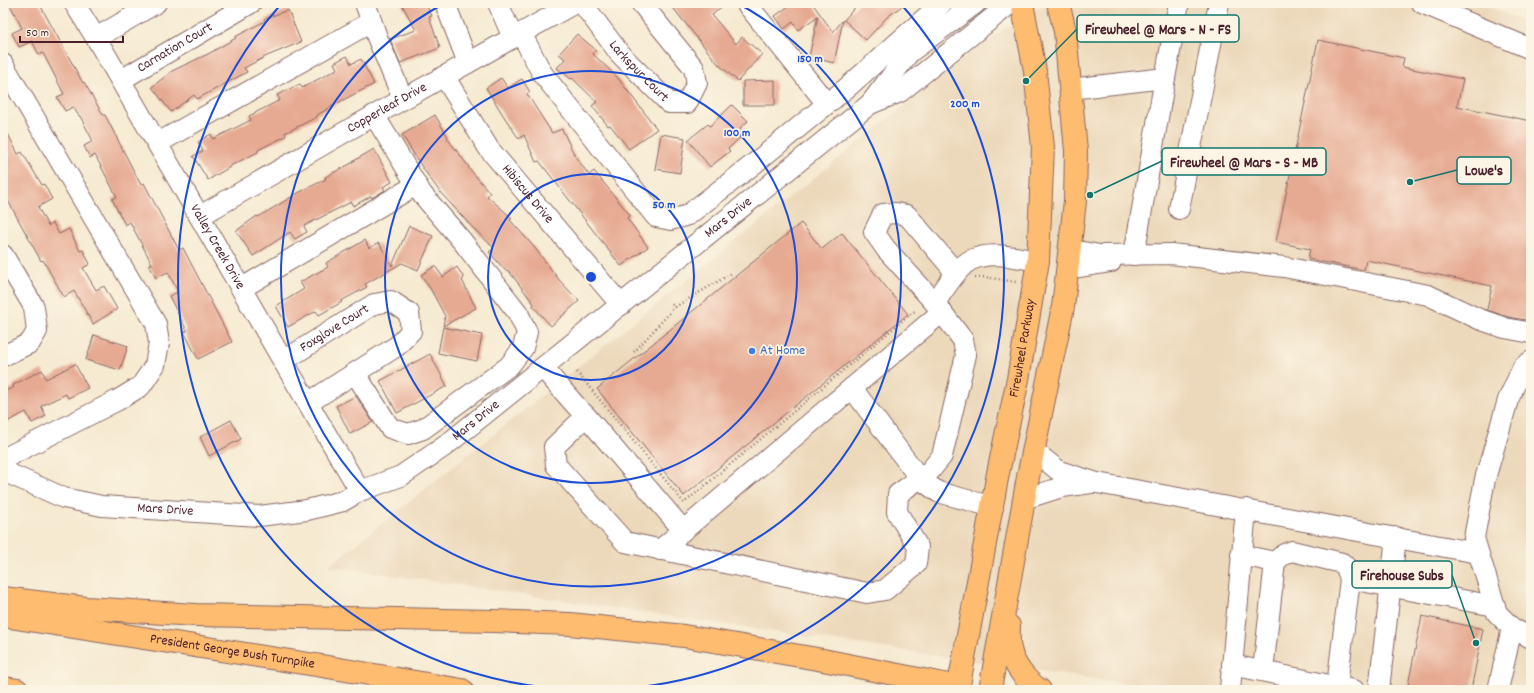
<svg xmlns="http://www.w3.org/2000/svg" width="1534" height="693" font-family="Dekko,sans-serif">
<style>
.built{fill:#ecd8ba}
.building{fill:#e6a991}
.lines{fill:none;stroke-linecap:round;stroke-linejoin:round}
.minor-casing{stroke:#866665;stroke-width:22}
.major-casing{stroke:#866665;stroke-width:24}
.highway-casing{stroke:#866665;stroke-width:24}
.path{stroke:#866665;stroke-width:2.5;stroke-dasharray:1 3;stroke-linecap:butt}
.minor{stroke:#fff;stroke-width:20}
.major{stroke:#febc70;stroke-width:22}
.highway{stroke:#febc70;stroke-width:22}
.ring{fill:none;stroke:#1d4ed8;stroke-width:2}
.shop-dot{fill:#3f7fe0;stroke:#fcf5e5;stroke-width:1.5}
.labels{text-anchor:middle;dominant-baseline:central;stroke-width:3.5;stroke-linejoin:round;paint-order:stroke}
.street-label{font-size:14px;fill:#4a1f2b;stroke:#fcf5e5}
.shop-label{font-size:14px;fill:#366cbe;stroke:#fcf5e5;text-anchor:start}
.centre{fill:#1d4ed8;stroke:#fcf5e5;stroke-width:2}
.ring-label{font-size:12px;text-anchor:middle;font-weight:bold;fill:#1d4ed8;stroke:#fcf5e5;stroke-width:3.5;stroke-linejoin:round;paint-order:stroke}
.leader{fill:none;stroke:#0f766e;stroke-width:1.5}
.callout-dot{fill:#0f766e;stroke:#fcf5e5;stroke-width:1.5}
.callout{fill:#fcf5e5;stroke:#0f766e;stroke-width:1.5}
.callout-label{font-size:15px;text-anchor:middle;font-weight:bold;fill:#4a1f2b}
</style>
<rect width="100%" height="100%" fill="#fcf5e5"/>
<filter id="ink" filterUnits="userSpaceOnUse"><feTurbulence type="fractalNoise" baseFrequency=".025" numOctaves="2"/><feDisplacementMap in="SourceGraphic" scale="8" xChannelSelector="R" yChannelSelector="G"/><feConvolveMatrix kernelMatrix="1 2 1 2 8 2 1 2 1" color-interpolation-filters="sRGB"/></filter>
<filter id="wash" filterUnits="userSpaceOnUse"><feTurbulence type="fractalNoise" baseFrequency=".012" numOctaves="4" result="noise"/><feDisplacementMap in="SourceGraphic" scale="16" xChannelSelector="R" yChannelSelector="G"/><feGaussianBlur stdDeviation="0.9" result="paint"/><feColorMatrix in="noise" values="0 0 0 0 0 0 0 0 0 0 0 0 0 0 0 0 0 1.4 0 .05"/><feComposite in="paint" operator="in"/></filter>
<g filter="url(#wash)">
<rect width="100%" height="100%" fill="#f6ead1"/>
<path class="built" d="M1047,3h433l51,21v666h-361l-841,-124 663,-530z"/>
<g id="blocks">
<path class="building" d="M9,3h30l44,80 1,-1 19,33h2l36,70 3,-2 35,67 4,-2 49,94 -34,17 -14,-27 3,-1 -18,-35 9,-4 -10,-20 -12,6 -7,-13 3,-1 -22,-42 -5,3 -13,-26 5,-2 -22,-42 -5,3 -6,-12 9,-5 -13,-25h-1l-6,-9 -8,4 -8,-14 7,-3 -21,-41 -4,2 -7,-14 -13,6 -7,-14 10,-5z
M401,3h24l7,13 -3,1 11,31 -40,15 -10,-24 26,-9z
M669,3h57l-14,12 24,29 6,-7 20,17 -24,27 -19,-16z
M793,3h19l21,29 10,-12 -9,43 -25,-6 9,-41 -20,14 -5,-8 -9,7 -9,-13z
M859,3h47l-19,14 -21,23 -22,-20z
M288,10l13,32 -34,14 -23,12 3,4 -50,27 -3,-4 -23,17 -19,-25 20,-16 36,-17 28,-16 -1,-1 30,-16 -1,-2z
M577,34l19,16 -3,4 24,23 40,52 -28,20 -19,-24 -2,1 -16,-20 5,-4 -25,-24 -1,1 -14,-11 8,-9 -6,-5z
M1318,40l86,18 -2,9 61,12 -6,27 74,15v200l-23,-4 -21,-7 5,-24 -126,-26 -2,10 -56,-11 2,-10 -34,-7z
M347,56l4,8 10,-5 13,25 -29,15 -28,16v2l-32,16 1,3 -28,14v2l-28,14v1l-22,13 -15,-24 10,-5 -5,-9 13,-8 2,5 38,-19 -2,-4 31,-16 -3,-5 23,-11 2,4 35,-19 -3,-6z
M501,78l7,10 14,-9 8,13 -3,2 25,39 10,-4 13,27 14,19 5,-4 36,44 -3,3 21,29 -27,19 -82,-105 -3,1 -12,-27 -5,4 -14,-21 -19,-30z
M775,80v25h-32v-24z
M732,105l16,16 -8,7 5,5 -17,16 2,2 -20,16 -22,-27 20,-16 2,2z
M435,115l13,22 -1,1 22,29h-1l22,26 -3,3 25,22 -2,2 24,27 26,34 19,20 -28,25 -18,-20 1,-2 -26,-34 -2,1 -17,-19 5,-4 -21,-20 -33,-36 -18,-25 -20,-32z
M3,124l15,30 4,-2 20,33 2,-1 8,15 -14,8 10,19 5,-3 6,11 10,-5 11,22 3,-1 7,14 -7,4 13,22 8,-4 13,23 -24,15 -19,-33 -10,6 -21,-37 -2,1 -35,-64 -3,1z
M661,134l24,4 -5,35 -25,-4z
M374,149l18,33 -9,5 2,3 -13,8 -1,-2 -18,10 -2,-4 -47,24 3,6 -12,7 -5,-7 -37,24 -17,-25 21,-15 1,1 40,-24 28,-14 -1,-2 27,-14v-1z
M801,223l21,26 20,-16 66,81 -224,182 -87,-107z
M409,226l24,10 -15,34 -16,-7 -37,21 2,3 -26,14 1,1 -23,13 -3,-4 -28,16 -12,-21 28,-17 -4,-7 28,-15 -2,-4 39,-23 4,8 10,-5 13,23z
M435,266l8,11 14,-10 7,11 -2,2 14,28 -33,18 2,-10 -14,-26 -10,-15z
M443,327l39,8 -5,26 -39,-8z
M94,335l34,11 -8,24 -34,-10z
M430,354l17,32 -50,27 -17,-32z
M75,364l13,24 -20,10 -2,-4 -25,12 5,10 -14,7 -6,-11 -23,12v-32l11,-5 -1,-2 29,-15 4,9z
M356,396l17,26 -23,12 -14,-28z
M231,420l10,19 -32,17 -9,-19z
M1422,616l61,13 -12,61h-64z"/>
</g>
</g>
<g filter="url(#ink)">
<use href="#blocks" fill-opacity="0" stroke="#866665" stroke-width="1"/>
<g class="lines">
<defs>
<g id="minor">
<path id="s1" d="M74,3l22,35 187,323 77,130"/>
<path d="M365,3l12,34 26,62"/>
<path d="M445,3l23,60"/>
<path d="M498,3l15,35"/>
<path id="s2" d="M582,3l38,51 49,49h18l10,-20 -3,-15 -53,-65"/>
<path d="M746,3l81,101"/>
<path d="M1422,3l109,46"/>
<path d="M521,33l21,40 114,144 15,3 17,-5 67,-52 94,-77 93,-83"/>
<path d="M96,38l60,-35"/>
<path d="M3,64l153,260 3,19 -4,22 -14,21 -23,14 -115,59"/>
<path id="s3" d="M444,76l45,73 132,156"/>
<path id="s4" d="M121,80l130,-77"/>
<path d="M1070,89l95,-11 14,-75"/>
<path d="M870,104l30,-12 111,-89"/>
<path d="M158,143l213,-121"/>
<path d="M1179,209l40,-206"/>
<path id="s5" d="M200,216l150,-87 225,-126"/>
<path d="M1071,250l29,5 71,-1 113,13 144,28 51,24 26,9 26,5"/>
<path d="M3,255l31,52 3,24 -7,12 -27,13"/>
<path d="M1134,255l31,-177"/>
<path d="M1068,269l43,-7"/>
<path d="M242,288l174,-103"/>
<path d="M935,303l-49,-54 -12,-17 9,-18 13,-1 11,2 49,58"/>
<path d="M942,312l-90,76 68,91 18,13 55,15"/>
<path id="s6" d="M283,361l91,-57 17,-3 18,12 2,18 -14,15 -89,57"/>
<path d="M1531,361l-8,6 -15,33 -23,79 -11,59 23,75 15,15 19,10"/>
<path d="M543,368l35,40 8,8 -32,31 2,18 69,77 242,51 18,-3 31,-26 2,-17 -21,-35 1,-18 32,-23 12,-15 24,-101 -3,-15 -28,-37c9,-13 22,-36 36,-43 20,-10 47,-2 67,1"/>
<path d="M355,373l35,55 18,6 15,-5 86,-63 14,-18 4,-16 -9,-19 -55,-71 -41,-48 -48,-79"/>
<path d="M586,416l97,114"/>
<path d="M1034,451l25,20 38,12 381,70"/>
<path id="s7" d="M3,471l61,27 38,8 157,10 48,-6 36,-9 17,-10 41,-15 44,-30 425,-342 39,-51 67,-50"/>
<path d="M1024,499l38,-12 29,-4"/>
<path d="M660,550l192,-162"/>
<path d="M1241,555l34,7"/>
<path d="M1350,579l145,27"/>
<path d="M1232,665l122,25"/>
<path d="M1263,671l12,-109 9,-8 8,-3 50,12 4,4 4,12 -13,107"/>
<path d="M1230,690l16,-181"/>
<path d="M1379,690l17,-153"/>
<path d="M1498,690l14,-62"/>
</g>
<g id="major">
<path d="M1009,626c0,7 -1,16 1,23 3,16 17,33 30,41"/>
<path id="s8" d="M958,690l40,-217 20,-94 20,-118 5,-114 -8,-76 -13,-68"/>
<path d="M990,690l38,-213 35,-170 12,-106 1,-50 -11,-120 -7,-28"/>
</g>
<g id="highway">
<path d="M3,598l83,10 109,7 298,6 77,3 114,12 139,24 136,27"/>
<path id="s9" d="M3,616l319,50 140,24"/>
<path d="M3,688l14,2"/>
</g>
</defs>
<use href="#minor" class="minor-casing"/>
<use href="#major" class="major-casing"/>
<use href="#highway" class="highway-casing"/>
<path class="path" d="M975,278l10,-1 31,5
M675,307l57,-34
M634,352l41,-45 -5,-4
M577,372l107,131 229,-191 3,-1"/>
<use href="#minor" class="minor"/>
<use href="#major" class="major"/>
<use href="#highway" class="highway"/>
</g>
</g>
<g class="ring">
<circle cx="591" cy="277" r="103"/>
<circle cx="591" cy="277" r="206"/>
<path d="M737 3A310 310 0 1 1 445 3"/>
<path d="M587 690A413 413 0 0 1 282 3M900 3A413 413 0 0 1 595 690"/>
</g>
<circle class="shop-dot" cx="752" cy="351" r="4"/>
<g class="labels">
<g class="street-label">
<text stroke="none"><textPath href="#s4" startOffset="63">Carnation Court</textPath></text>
<text stroke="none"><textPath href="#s2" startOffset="89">Larkspur Court</textPath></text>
<text stroke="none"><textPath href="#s5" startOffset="216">Copperleaf Drive</textPath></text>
<text stroke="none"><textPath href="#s3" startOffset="145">Hibiscus Drive</textPath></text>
<text stroke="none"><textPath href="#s7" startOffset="829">Mars Drive</textPath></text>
<text stroke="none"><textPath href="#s1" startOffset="283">Valley Creek Drive</textPath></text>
<text stroke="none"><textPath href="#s6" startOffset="61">Foxglove Court</textPath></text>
<text stroke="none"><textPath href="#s8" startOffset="348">Firewheel Parkway</textPath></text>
<text stroke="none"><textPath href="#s7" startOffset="505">Mars Drive</textPath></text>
<text stroke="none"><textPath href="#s7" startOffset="169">Mars Drive</textPath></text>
<text stroke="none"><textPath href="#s9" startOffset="232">President George Bush Turnpike</textPath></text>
</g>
<g class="shop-label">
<text x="760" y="351">At Home</text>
</g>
</g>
<circle cx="591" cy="277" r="6" class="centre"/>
<g class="ring-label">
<text x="810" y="62">150 m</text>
<text x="965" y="107">200 m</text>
<text x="737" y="136">100 m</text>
<text x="664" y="208">50 m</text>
</g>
<path class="leader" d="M1026 81L1077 29M1090 195L1162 161M1410 182L1457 170M1476 643L1452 575"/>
<g class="callout-dot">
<circle cx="1026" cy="81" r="4"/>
<circle cx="1090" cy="195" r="4"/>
<circle cx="1410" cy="182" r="4"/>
<circle cx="1476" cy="643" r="4"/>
</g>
<g class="callout">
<rect x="1077" y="15" width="162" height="27" rx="4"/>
<rect x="1162" y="148" width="164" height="27" rx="4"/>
<rect x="1457" y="157" width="54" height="27" rx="4"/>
<rect x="1352" y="561" width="100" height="27" rx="4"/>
</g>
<g class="callout-label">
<text x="1158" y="34">Firewheel @ Mars - N - FS</text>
<text x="1244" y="167">Firewheel @ Mars - S - MB</text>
<text x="1484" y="175">Lowe's</text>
<text x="1402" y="580">Firehouse Subs</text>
</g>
<rect width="1534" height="693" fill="none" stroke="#fcf5e5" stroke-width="16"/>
<path d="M20 36v6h103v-6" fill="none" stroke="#4a1f2b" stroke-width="2"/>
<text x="26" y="36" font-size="12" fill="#4a1f2b" stroke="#fcf5e5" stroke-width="3" paint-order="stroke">50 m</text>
</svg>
